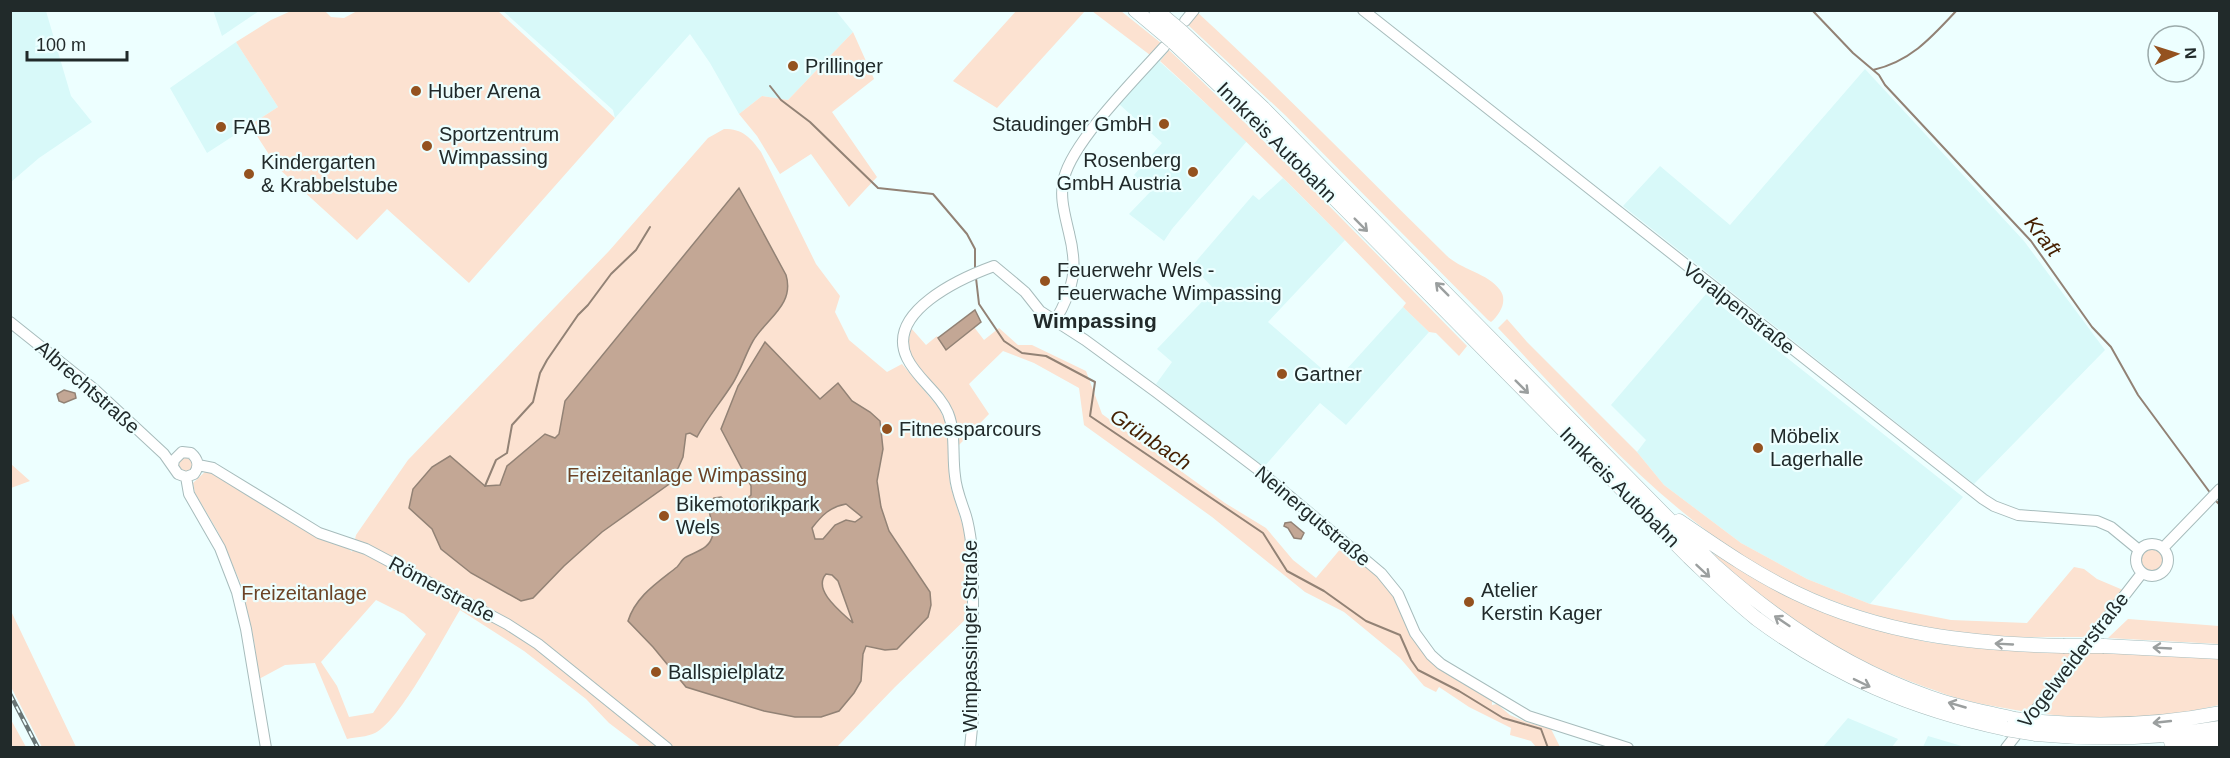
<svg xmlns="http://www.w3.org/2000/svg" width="2230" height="758" font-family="Arial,sans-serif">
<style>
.built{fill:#d8f9f9}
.green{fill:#fce2d1;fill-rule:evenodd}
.water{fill:#c3a795;stroke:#928275;stroke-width:1.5;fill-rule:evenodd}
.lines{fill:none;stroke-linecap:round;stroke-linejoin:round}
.stream{stroke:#928275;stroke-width:2}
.secondary-casing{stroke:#a7bcbc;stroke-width:12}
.highway-casing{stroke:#a7bcbc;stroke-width:15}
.secondary{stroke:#fff;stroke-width:10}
.highway{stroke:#fff;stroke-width:14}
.rail-casing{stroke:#697575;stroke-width:4.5}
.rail{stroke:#edffff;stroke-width:2;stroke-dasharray:7;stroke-linecap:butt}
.highway-bridge-casing{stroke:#a7bcbc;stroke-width:15;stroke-linecap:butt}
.highway-bridge{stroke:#fff;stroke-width:14}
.oneway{stroke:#9b9f9f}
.poi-dot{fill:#94521f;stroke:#edffff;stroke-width:2}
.labels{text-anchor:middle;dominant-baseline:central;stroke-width:4.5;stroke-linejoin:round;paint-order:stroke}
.poi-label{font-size:20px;fill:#212a2a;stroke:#edffff;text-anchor:start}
.street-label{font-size:20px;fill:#212a2a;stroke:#edffff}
.park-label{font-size:20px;fill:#6c4325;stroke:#edffff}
.water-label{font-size:21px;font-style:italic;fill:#451f00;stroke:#edffff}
.neighbourhood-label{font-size:21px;font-weight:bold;fill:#212a2a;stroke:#edffff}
</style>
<rect width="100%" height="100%" fill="#edffff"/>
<path class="built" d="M11,10l35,1 25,85 21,26 -53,36 -28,24z
M213,10h46v1l-37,25z
M503,11h333l17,21 -65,68 -26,-4 -23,18 -29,-51 -20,-29 -75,84 -2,-8z
M236,42l42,65 -71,46 -37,-65z
M1161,43l8,7 -9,12 87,79 -75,88 -8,12 -35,-27 22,-23 -17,-16 28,-32 -43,-39 31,-49z
M1865,69l159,172 81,109 -131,134 -351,-278 37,-40 70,59z
M1283,178l62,62 -77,82 68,59 67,-74 26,25 -83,93 -26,-22 -57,65 -107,-84 16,-22 -15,-13 57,-60 -22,-23 61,-71 6,5z
M1706,294l257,203 -93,107 -63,-25 -66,-36 -77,-58 -27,-33 9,-12 -35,-35z
M1848,718l50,21 -6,8h-69z
M1928,736l37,11h-42z"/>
<path class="green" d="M1017,10l68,1 -88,97 -44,-27z
M357,11h141l117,107 -146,165 -82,-74 -30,31 -80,-73 -27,-42 28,-18 -42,-65 35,-22 20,-9h34l6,6 13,1z
M1092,11h29l40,32 -11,12z
M1197,12c86,79 167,162 249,243 15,15 42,18 54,35 8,11 0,24 -9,32l-3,-2 -203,-205 -97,-90z
M853,32l21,47 -42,33 45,65 -28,30 -38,-53 -31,20 -23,-38 -18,-22 23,-18 26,4z
M1169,50c102,96 200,196 298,296l-8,10 -23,-23 -7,-1 -26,-25 3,-4c-80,-83 -161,-165 -246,-242z
M724,129c19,0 26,8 37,23l55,112 24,32 -5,16 14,28 38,32 15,-8 37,44 9,20 2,57 15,48 3,33 1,50 -74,71 -58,60 -195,1 -33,-25 -23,-24 -62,-48 -64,-41c-16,26 -60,111 -85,123 -8,4 -19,4 -28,6l-32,-76 -30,2 -26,14 -5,-38 -13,-57 -23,-52 -23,-39 -2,-10 15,-14 138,77 6,6 4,-17 52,-75 201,-209 99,-113zM376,600l28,14 22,20 -53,79 -24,4 -12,-31 -16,-24z
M1507,319l20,23 110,110 27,33 77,58 66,36 63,25 81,16 76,3 47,-56 10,2 13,10 26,11 -37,47c-48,0 -97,2 -145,-6 -70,-13 -142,-38 -202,-77 -92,-61 -166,-147 -241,-226z
M974,327l10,13 15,-12 19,17h14l54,26 16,43 123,89 41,25 27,32 23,18 26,-31 31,24 22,25 13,33 51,51 33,21v4l5,-1 13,11 16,7 25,7 9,18h-24l-5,-6 -21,-6 1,-7 -42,-21 -30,-20 -3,5 -12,-6 -24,-28 -56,-46 -39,-20 -93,-75 -128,-92 -5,-37 -45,-25 -31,-12 -34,33 20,30 -30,31 -3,-23 -11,-22 -38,-49 4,-23 15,17 11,-9 9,14z
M179 465a7 7 0 1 1 14 0a7 7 0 1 1-14 0Z
M11,464l19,17 -19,7z
M2139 560a12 12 0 1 1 24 0a12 12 0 1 1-24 0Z
M1716,553l150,74 61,15 47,6 98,4 -45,60c-21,-4 -42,-7 -63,-12 -13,-3 -26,-9 -39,-13 -82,-29 -148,-72 -211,-132z
M11,610v1l65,136h-34l-31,-60z
M2128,619l91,7v18l-111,-6z
M2085,652l77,1 57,5v47c-56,14 -117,16 -174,9z
M10,718l16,29h-13l-2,-4z"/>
<path class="water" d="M739,188l47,87c9,30 -20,44 -33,66 -8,14 -12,29 -20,42 -12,19 -26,35 -36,54l-7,-4 -4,1 -3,23 -11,25 -70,50 -38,34 -31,32 -12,3 -50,-28 -30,-24 -9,-20 -23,-21 4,-19 19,-22 18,-11 35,30 15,-1 7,-19 38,-32 10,4 4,-4 6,-33z
M975,310l6,12 -35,28 -8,-12z
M765,342l55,57 18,-16 14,18 18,11 10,9 3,28 -6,32 4,26 8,24 41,61 1,13 -3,12 -31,32 -12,1 -19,-4 -3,8 -2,27 -7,12 -15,18 -18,6h-26l-31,-6 -78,-24 -33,-40 -25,-26c8,-25 29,-38 49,-54 3,-3 5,-8 9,-10 11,-6 24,-8 27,-23 2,-9 -6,-20 -4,-32l5,-4 7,-1 9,9h9l12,-11v-9l-30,-57 17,-43zM846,504l16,13 -7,5 -9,-2 -11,5 -12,14h-8l-3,-11c10,-13 18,-21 34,-24zM826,574l6,1 6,6 15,42c-12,-11 -41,-33 -27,-49z
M64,390l11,3 1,5 -12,5 -5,-2 -2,-7z
M1291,522l13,11 -3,6 -7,-1 -6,-10 -4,-2 1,-3z"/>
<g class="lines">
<path class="stream" d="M1812,10l41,43 26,22 6,10 146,156 61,86 19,20 27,48 73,99
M1873,70c38,-9 58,-32 84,-60
M770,86l11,14 29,22 68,66 55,6 34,40 8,15v20
M976,278l3,26 25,37 18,12 24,3 49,26 -5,34 173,117 24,38 37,20 42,30 34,14 11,25 7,10 41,21 44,27 38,11 7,19
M485,486l11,-26 11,-7 5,-28 21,-23 7,-29 7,-13 31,-45 10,-10 23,-31 25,-24 14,-23
M2214,499l6,6"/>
<defs>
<path id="secondary" d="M1363,10l620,489 11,7 24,9 79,6 14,6 28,23
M1185,21l9,-11
M1055,321c19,-32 23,-53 14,-88 -4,-18 -10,-37 -5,-55 9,-37 73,-101 100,-131
M10,322l84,67 70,65 14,20 8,3 8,-3c6,-8 4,-15 -3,-21l-9,-1 -8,8 -1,6
M198,465l15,3 106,65 47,16 141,75 31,20 129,104
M186,477l3,17 31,54 17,44 9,37 20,119
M2136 560a16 16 0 1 1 32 0a16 16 0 1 1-32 0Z
M2163,548l57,-59
M970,748l3,-30v-162c-2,-13 -3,-27 -7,-40 -4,-13 -10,-26 -11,-40 -3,-21 1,-43 -7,-63 -9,-21 -31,-34 -41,-55 -22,-46 54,-80 87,-92l31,26 15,19 45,29 71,52 100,76 125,105 17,21 17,39 16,22 10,9 87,52 100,32
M2006,748l136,-175"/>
<path id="highway" d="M1135,10l31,26
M1156,10l19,16
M1182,32l81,76 451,457c64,57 134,104 215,132 27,10 56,15 85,22
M1173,42l102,96 414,419c22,21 44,43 68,62 77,57 156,90 249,110
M1679,521c38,26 75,52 117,72 85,41 174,51 267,53
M2104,646l116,6
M2041,722c61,5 119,3 179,-9
M2036,734c61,6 123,4 184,-6
M2171,742l49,-2"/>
</defs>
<use href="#secondary" class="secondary-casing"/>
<use href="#highway" class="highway-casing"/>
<use href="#secondary" class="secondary"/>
<use href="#highway" class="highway"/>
<defs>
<path id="rail" d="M10,694l28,54"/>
</defs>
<use href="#rail" class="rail-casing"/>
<use href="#rail" class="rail"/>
<defs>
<path id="highway-bridge" d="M1175,26l7,6
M1166,36l7,6
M2063,646h41
M2014,719l27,3
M2006,729l30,5"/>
</defs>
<use href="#highway-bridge" class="highway-bridge-casing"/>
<use href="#highway-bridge" class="highway-bridge"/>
</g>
<defs><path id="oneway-shaft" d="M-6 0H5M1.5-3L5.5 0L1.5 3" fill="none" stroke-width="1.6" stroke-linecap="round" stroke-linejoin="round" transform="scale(1.5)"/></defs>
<g class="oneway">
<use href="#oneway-shaft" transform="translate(1361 225) rotate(45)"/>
<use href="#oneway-shaft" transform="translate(1442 289) rotate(-135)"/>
<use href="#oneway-shaft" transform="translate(1522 387) rotate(45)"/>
<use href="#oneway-shaft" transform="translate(1703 571) rotate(43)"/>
<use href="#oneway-shaft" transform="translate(1782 621) rotate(-146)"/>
<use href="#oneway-shaft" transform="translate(2004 644) rotate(-177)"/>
<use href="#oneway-shaft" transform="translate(2162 648) rotate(-177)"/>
<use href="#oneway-shaft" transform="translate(1862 683) rotate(26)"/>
<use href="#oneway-shaft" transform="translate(1957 705) rotate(-164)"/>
<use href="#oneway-shaft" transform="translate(2162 722) rotate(174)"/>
</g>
<g class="poi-dot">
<circle cx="793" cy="66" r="6"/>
<circle cx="416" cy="91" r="6"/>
<circle cx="1164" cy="124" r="6"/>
<circle cx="221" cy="127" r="6"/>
<circle cx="427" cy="146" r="6"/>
<circle cx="1193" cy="172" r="6"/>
<circle cx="249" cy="174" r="6"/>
<circle cx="1045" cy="281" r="6"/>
<circle cx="1282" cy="374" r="6"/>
<circle cx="887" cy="429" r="6"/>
<circle cx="1758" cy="448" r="6"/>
<circle cx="664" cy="516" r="6"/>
<circle cx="1469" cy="602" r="6"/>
<circle cx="656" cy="672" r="6"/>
</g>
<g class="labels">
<g class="poi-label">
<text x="805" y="66">Prillinger</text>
<text x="428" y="91">Huber Arena</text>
<text x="1152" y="124" text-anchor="end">Staudinger GmbH</text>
<text x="233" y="127">FAB</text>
<text x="439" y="134">Sportzentrum<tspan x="439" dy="23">Wimpassing</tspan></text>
<text x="1181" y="160" text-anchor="end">Rosenberg<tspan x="1181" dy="23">GmbH Austria</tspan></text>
<text x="261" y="162">Kindergarten<tspan x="261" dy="23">&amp; Krabbelstube</tspan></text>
<text x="1057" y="270">Feuerwehr Wels -<tspan x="1057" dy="23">Feuerwache Wimpassing</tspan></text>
<text x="1294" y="374">Gartner</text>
<text x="899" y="429">Fitnessparcours</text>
<text x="1770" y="436">Möbelix<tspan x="1770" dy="23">Lagerhalle</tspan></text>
<text x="676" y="504">Bikemotorikpark<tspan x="676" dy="23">Wels</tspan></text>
<text x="1481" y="590">Atelier<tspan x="1481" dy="23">Kerstin Kager</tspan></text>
<text x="668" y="672">Ballspielplatz</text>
</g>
<g class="street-label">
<text transform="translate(1277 142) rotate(45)">Innkreis Autobahn</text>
<text transform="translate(1739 308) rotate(38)">Voralpenstraße</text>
<text transform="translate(88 387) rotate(41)">Albrechtstraße</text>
<text transform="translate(1620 487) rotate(45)">Innkreis Autobahn</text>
<text transform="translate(1313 516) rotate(40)">Neinergutstraße</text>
<text transform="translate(442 589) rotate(28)">Römerstraße</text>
<text transform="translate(970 636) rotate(-90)">Wimpassinger Straße</text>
<text transform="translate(2073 660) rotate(-52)">Vogelweiderstraße</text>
</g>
<g class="park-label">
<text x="687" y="475">Freizeitanlage Wimpassing</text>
<text x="304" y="593">Freizeitanlage</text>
</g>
<g class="water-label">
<text transform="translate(2043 236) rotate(52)">Kraft</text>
<text transform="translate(1151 439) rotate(34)">Grünbach</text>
</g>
<g class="neighbourhood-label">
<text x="1095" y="320">Wimpassing</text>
</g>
</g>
<rect width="2230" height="758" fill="none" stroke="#212a2a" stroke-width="24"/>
<g transform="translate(2176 54) rotate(87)"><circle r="28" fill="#edffff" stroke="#9baaaa" stroke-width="1.5"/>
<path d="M0-4.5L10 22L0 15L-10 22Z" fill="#94521f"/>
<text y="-9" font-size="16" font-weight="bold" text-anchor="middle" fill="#212a2a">N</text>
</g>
<path d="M27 51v9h100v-9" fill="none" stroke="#212a2a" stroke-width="3"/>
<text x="36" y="51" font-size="18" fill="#212a2a" stroke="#edffff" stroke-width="4.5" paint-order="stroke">100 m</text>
</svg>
